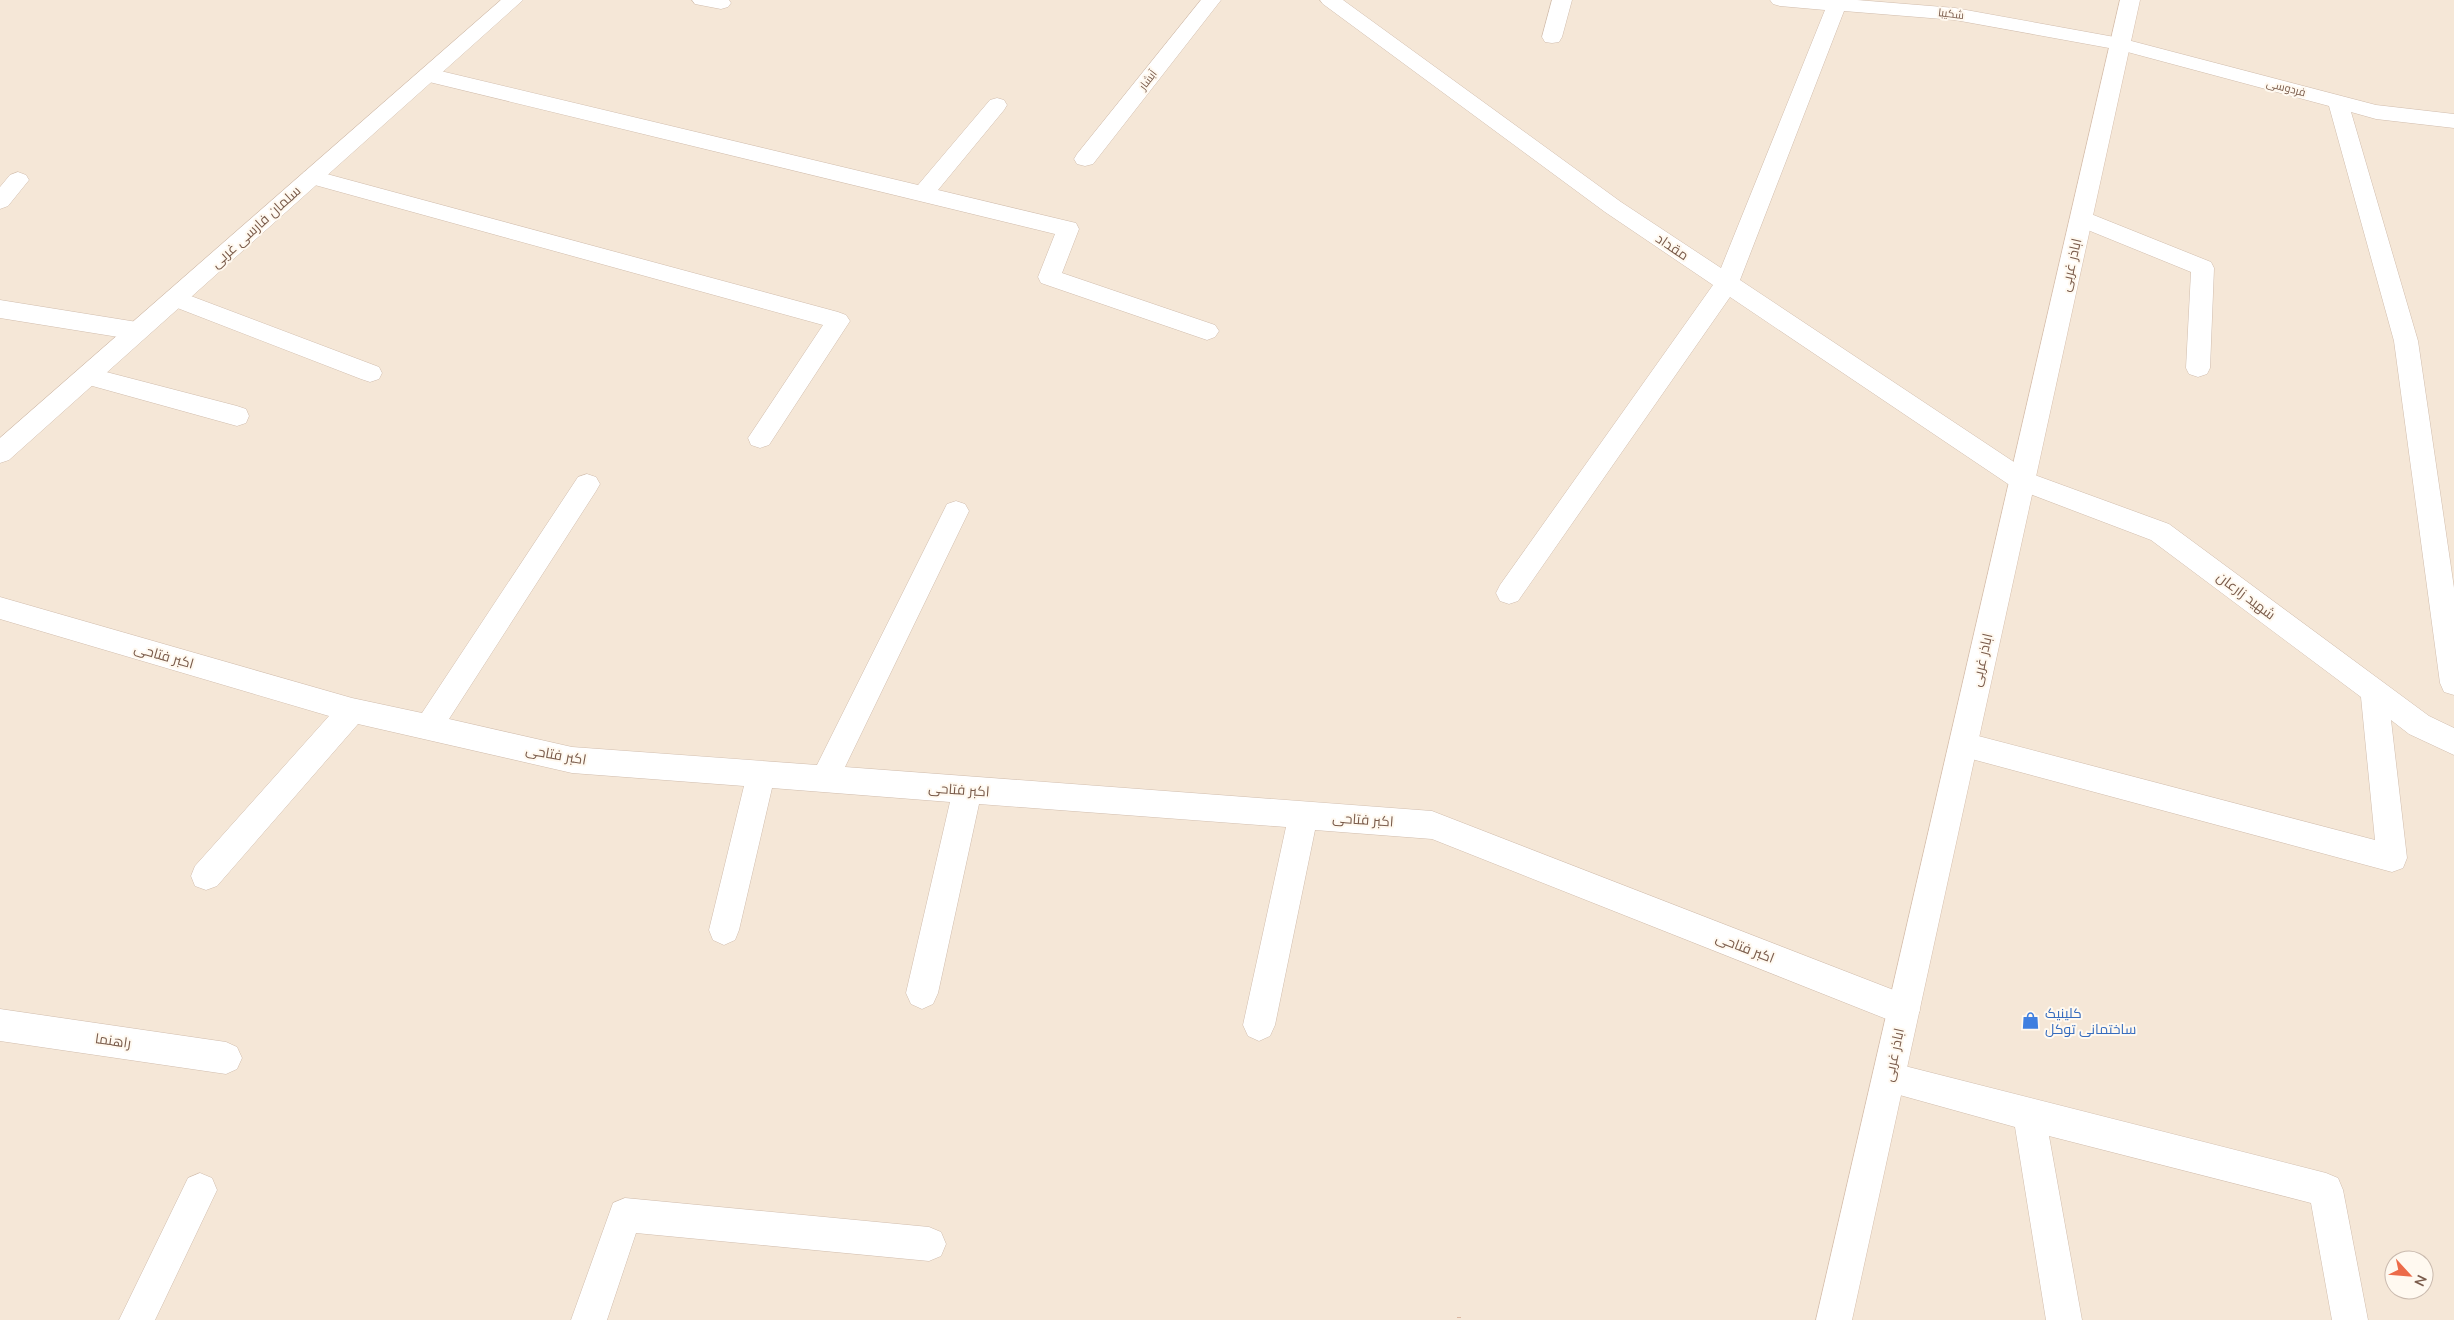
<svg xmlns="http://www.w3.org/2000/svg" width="2454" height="1320" font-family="'Nunito Sans',Cairo,sans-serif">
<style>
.residential{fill:#f5e7d7;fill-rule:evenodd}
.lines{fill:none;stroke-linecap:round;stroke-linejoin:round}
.minor-casing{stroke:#d1bdad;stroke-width:1}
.tertiary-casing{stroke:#d1bdad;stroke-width:1}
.secondary-casing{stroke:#d6bfad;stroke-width:1}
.path{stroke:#dab6a1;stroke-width:4;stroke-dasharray:1 4.5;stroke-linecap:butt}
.minor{fill:#fff;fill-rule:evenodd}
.tertiary{fill:#fff;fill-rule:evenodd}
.secondary{fill:#fff;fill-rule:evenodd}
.labels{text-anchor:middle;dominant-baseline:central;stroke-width:4;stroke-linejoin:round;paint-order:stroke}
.far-street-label{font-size:11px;fill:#7a5b4a;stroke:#fff9f0}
.street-label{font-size:14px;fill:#7a5b4a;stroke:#fff9f0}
.shop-label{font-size:14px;fill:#366cbe;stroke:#fff9f0;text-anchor:start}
</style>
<rect width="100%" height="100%" fill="#fdf5e9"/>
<path class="residential" d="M0,0h2454v1320h-2454zM2394,1260h30v30h-30z"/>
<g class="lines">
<defs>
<path id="minor" d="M692,0h37l2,3 -3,4 -7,2 -26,-5z
M1201,0h20l-128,164 -8,2 -8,-2 -3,-5 3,-5z
M1320,0h23l278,202 100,66 104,-258 -45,-4 -7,-2 -3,-4h87l98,8 165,30 256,67 78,9v14l-78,-9 -25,-7 67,229 36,247v107l-10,-3 -4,-9 -46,-342 -65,-235 -209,-56 -165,-30 -111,-9 -104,269 292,194 137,50 260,192 25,12v27l-45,-21 -18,-14 16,138 -4,10 -11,4 -439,-118 -4,-9 4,-9 10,-4 412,108 -14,-143 -210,-157 -137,-52 -284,-191 -212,304 -9,3 -9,-3 -4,-8 4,-8 213,-300 -108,-73 -282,-208z
M1552,0h20l-10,37 -3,5 -7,1 -7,-1 -3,-5z
M428,68l490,117 72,-85 7,-2 7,2 3,5 -3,5 -66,80 138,33 3,6 -17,44 153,52 4,6 -4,6 -8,3 -166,-57 -3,-6 17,-43 -634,-154 -3,-5 3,-5z
M312,170l526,142 8,3 4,6 -81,124 -9,3 -9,-3 -3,-7 75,-113 -519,-143 -3,-5 3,-5z
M18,172l8,3 3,5 -21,26 -8,3v-22l10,-12z
M2081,210l130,52 3,6 -4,100 -3,6 -9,3 -9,-3 -3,-6 5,-96 -118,-48 -3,-6 3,-6z
M175,290l204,77 3,6 -3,6 -9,3 -9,-3 -194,-75 -4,-6 4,-6z
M0,300l137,22 8,3 4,6 -4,6 -8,3 -137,-22z
M87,367l150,39 9,3 3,7 -3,7 -9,3 -159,-44 -3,-6 3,-6z
M587,474l9,3 4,7 -4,7 -147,228 123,28 245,18 130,-261 9,-3 9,3 4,7 -124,256 587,44 472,183 11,5 5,11 -5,11 -11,5 -472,-187 -117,-9 -40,195 -5,11 -11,5 -11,-5 -5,-11 43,-198 -307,-23 -41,189 -5,11 -11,5 -11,-5 -5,-11 44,-191 -178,-14 -33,142 -4,10 -11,5 -11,-5 -4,-10 35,-144 -172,-13 -214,-49 -141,162 -11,4 -11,-4 -4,-10 4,-10 134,-150 -329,-97v-22l352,101 70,15 156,-236z
M0,1009l226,33 11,5 5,11 -5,11 -11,5 -226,-33z
M1889,1062l437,111 12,5 5,12 25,130h-36l-21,-117 -262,-67 33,184h-36l-31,-193 -137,-38 -5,-11 5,-11z
M200,1173l12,5 5,12 -62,130h-36l69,-142z
M625,1198l304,29 12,5 5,12 -5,12 -12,5 -293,-28 -29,87h-36l42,-117z"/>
<path id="tertiary" d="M501,0h22l-514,460 -9,3v-25z"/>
<path id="secondary" d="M2120,0h20l-288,1320h-36z"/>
</defs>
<use href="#minor" class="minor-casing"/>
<use href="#tertiary" class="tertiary-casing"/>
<use href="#secondary" class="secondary-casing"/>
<path class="path" d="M1459,1317v3"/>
<use href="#minor" class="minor"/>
<use href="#tertiary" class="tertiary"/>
<use href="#secondary" class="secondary"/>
</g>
<defs>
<symbol id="shop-bare" viewBox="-9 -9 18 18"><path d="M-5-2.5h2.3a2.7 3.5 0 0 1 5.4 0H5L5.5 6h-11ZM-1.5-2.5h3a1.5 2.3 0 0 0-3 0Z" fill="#3f7fe0" stroke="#fff9f0" stroke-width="2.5" paint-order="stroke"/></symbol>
</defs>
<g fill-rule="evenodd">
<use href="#shop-bare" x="2018" y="1008" width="25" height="25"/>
</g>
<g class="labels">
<g class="far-street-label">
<text transform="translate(1951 14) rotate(7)">شکیبا</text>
<text transform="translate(1148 80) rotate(-52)">آبشار</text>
<text transform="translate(2286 88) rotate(15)">فردوسی</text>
</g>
<g class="street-label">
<text transform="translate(256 227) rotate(-42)">سلمان فارسی غربی</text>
<text transform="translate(1672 247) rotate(34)">مقداد</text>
<text transform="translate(2071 265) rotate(-77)">اباذر غربی</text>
<text transform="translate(2246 596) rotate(37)">شهید زارعان</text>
<text transform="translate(164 656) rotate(16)">اکبر فتاحی</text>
<text transform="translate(1982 660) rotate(-77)">اباذر غربی</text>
<text transform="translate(556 755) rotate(10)">اکبر فتاحی</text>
<text transform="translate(959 790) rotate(4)">اکبر فتاحی</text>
<text transform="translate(1363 820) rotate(4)">اکبر فتاحی</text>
<text transform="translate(1745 948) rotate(21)">اکبر فتاحی</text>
<text transform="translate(113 1041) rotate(8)">راهنما</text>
<text transform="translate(1894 1055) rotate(-78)">اباذر غربی</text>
</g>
<g class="shop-label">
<text x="2045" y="1013">کلینیک<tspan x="2045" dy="16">ساختمانی توکل</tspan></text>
</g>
</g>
<g transform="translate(2409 1275) rotate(116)"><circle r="24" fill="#fff9f0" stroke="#cabaae"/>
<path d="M0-4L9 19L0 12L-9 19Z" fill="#ec6b49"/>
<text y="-8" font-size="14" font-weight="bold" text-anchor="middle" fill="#7a5b4a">N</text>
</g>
</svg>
